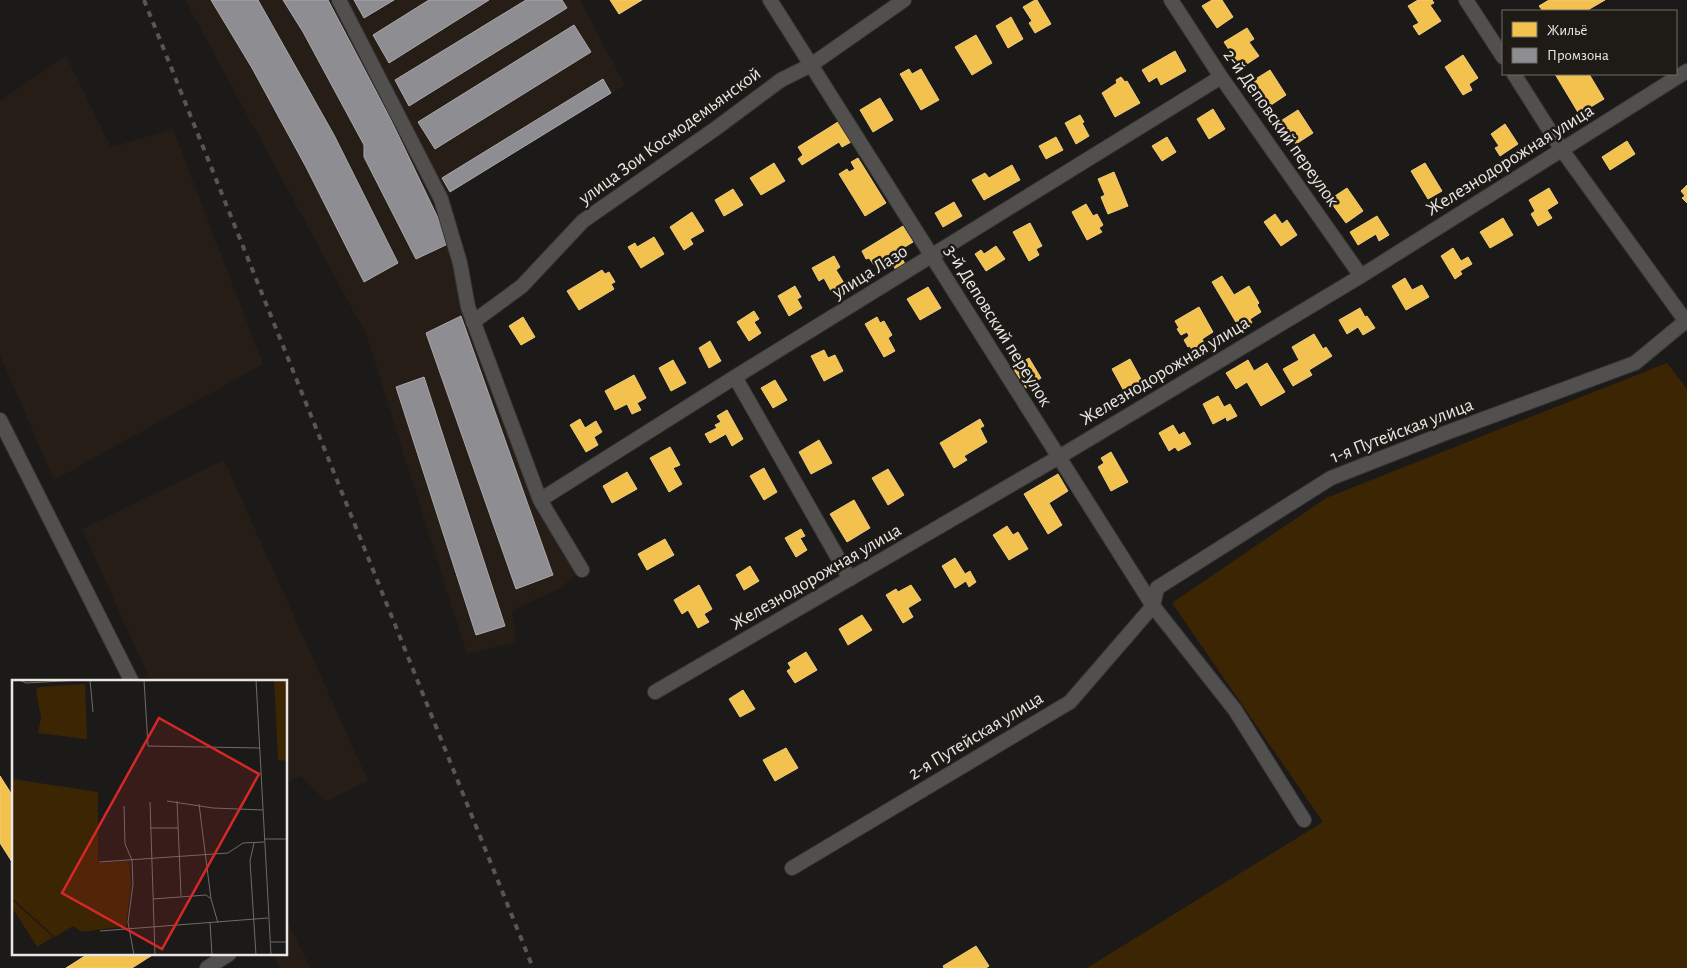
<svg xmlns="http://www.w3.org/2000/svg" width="1687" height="968" font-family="'Alegreya Sans',sans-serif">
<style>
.built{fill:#261e16}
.green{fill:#3c2503}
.homes{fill:#f2c14e;stroke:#efcc7b}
.industry{fill:#8d8d92;stroke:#a9a8aa}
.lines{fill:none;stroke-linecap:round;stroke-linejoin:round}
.minor-casing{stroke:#373634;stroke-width:16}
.minor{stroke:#52504e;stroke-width:14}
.rail{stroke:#585654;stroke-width:4;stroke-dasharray:6 6;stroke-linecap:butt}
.labels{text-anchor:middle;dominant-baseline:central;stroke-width:5;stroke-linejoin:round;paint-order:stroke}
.street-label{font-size:19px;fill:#e9e6e3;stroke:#1e1a16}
.inset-road{fill:none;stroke:#6e6c69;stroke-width:1}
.view{fill:#d62828;fill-opacity:0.15;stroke:#d62828;stroke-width:2.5}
.inset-edge{fill:none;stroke:#e9e6e3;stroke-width:2.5}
</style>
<rect width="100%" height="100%" fill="#1c1a18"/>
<path class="built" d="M185,0h395l45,85 -175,107 -8,7 18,64 80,237 42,70 -22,18 -48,23 4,31 -49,12 -101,-320z
M66,56l45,91 62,-18 90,235 -209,116 -54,-125v-254z
M224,460l144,321 -42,20 -25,-25 -15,6v-100h-135l-69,-153z
M286,918l24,50h-30l-7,-14h13z"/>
<path class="green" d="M1667,363l20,26v579h-600l236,-146 -151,-219 154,-105z"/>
<path class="homes" d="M610,0h32l-23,14z
M1035,0h2l14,24 -16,9 -6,-10 3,-2 -9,-14z
M1212,0h10l11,17 -16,11 -15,-22z
M1418,0h14l2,3 -4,2 11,16 -22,14 -6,-9 6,-3 -11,-17z
M1549,0h56l-19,11h-43l-4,-5z
M1011,17l12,22 -15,9 -12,-22z
M1247,28l7,11 -5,3 10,14 -18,12 -17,-26z
M976,35l16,28 -20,12 -17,-28z
M1175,51l11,20 -25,14 -4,-8 -8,5 -7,-12z
M1463,55l15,23 -9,6 3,6 -9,5 -18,-28z
M909,69l3,5 9,-5 18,31 -18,10 -21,-36z
M1270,70l16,25 -24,16 -16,-26z
M1555,74h34l15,25 -25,15z
M1121,77l4,5 2,-1 13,22 -25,14 -13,-24 15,-10 -1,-3z
M880,98l13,22 -20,12 -13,-22z
M1213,109l12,20 -16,10 -12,-20z
M1298,110l15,23 -17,11 -11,-16 -4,3 -5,-7z
M1080,115l4,7 -2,1 7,13 -13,8 -11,-21z
M838,122l13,20 -9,5 -3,-5 -37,23 -4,-6 5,-4 -5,-8z
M1505,124l13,20 -18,12 -5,-8 4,-2 -8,-12z
M1056,137l7,13 -17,9 -7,-13z
M1167,137l9,15 -14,9 -10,-15z
M1627,141l8,13 -25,16 -8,-13z
M858,158l28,45 -21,13 -26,-42 8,-5 2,3 6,-3 -4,-7z
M774,163l11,18 -24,14 -11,-17z
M1425,163l17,28 -14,8 -17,-28z
M1012,165l8,15 -36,20 -12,-20 13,-7 4,5z
M1114,172l14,34 -20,8 -7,-17 4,-2 -7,-16z
M1687,185v18l-5,-5 3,-2 -4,-5z
M1347,188l16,23 -17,12 -17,-23z
M1549,188l9,15 -11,7 5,8 -14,8 -7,-12 4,-3 -6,-11z
M733,189l10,16 -19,11 -9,-16z
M954,202l8,14 -19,11 -8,-14z
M1086,204l7,12 4,-2 6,11 -4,3 3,4 -15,8 -15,-28z
M692,212l12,19 -14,8 3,5 -9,6 -14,-23z
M1275,214l7,10 5,-4 10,15 -16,11 -17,-24z
M1377,216l12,19 -10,6 -3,-7 -18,11 -8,-13z
M1503,218l10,17 -23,13 -10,-16z
M1030,223l12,23 -6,3 3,6 -10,6 -16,-29z
M903,226l10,16 -15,9 7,13 -9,6 -8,-13 -14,8 -5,-7 -3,1 -4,-8z
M654,237l10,17 -23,14 -13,-21 7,-4 2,4z
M996,246l9,13 -19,12 -11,-17 6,-4 3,4z
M1453,248l8,13 7,-4 4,7 -12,7 2,3 -7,5 -14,-23z
M834,256l6,11 -4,3 8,13 -13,8 -7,-13 -5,3 -7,-13z
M602,270l3,4 4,-2 6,10 -4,2 3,5 -35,21 -12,-19z
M1222,276l12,19 15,-9 10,17 -2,2 4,7 -11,7 2,4 -12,6 -28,-47z
M1405,278l7,12 10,-5 7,12 -23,13 -14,-24z
M795,286l6,11 -4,2 5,9 -13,8 -11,-20z
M928,287l13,21 -21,12 -13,-21z
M1199,307l14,25 -11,7 3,6 -12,7 -3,-6 -2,1 -4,-7 5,-4 -2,-4 -6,3 -4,-6 2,-1 -4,-7z
M1360,308l5,9 2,-1 8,12 -12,7 -5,-8 -11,7 -8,-14z
M754,311l5,8 -5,3 7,11 -12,8 -12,-19z
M523,317l12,20 -14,8 -12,-19z
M877,317l3,6 4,-2 8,14 -4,3 7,13 -11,6 -19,-33z
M1314,334l9,15 3,-2 6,9 -23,14 3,5 -19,11 -10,-17 16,-9 -7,-13z
M710,341l11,20 -12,7 -10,-20z
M824,350l4,8 7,-3 8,16 -19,10 -13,-25z
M1029,358l12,20 -15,10 -13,-20z
M1130,359l12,22 -18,10 -12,-22z
M673,360l13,23 -15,8 -12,-23z
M1248,360l6,11 13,-8 18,29 -24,14 -14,-24 -11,7 -10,-16z
M634,375l12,23 -9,5 4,7 -9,4 -5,-10 -12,6 -10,-19z
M775,380l12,20 -14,8 -12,-20z
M1218,396l6,11 6,-3 7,12 -10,5 -1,-4 -13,7 -10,-20z
M727,410l16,29 -11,7 -6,-12 -16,9 -5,-9 12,-6 -2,-3 6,-3 -4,-6z
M580,419l5,9 11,-7 6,11 -8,5 4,8 -12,7 -16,-27z
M980,419l4,7 -4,2 7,14 -23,14 3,4 -13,8 -14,-25z
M1173,425l6,10 5,-3 7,12 -13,7 -3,-4 -6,4 -10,-18z
M819,440l13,23 -21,11 -12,-22z
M670,447l10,18 -7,3 9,16 -13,8 -19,-34z
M1111,452l17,30 -17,9 -13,-24 6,-4 -3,-5z
M764,468l13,24 -13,8 -14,-24z
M888,469l16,26 -16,10 -16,-27z
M627,472l10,17 -25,14 -9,-17z
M1058,474l10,17 -19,12 13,22 -14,9 -24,-40z
M854,500l16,28 -23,14 -17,-28z
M1007,526l6,9 5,-3 10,17 -19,11 -16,-25z
M801,529l4,7 -5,2 7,12 -11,7 -11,-19z
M665,539l9,16 -27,15 -9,-16z
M955,558l10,16 5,-3 6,11 -7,5 -3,-6 -11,7 -13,-22z
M750,566l9,15 -15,9 -8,-15z
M699,585l13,24 -8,5 5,8 -11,6 -10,-18 -6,4 -8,-14z
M911,585l10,15 -13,8 5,9 -10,6 -17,-28 10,-6 2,3z
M862,615l10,15 -24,15 -9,-16z
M806,652l11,18 -22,13 -8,-12 4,-3 -3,-5z
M743,690l12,19 -15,8 -11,-18z
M786,748l12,20 -23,13 -12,-21z
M0,776l14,22v67l-14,-22z
M976,946l13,20 -3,2h-42l-1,-2z
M88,954h66l-22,14h-66z"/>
<path class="industry" d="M211,0h47l76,135 64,128 -34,19 -58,-115 -54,-99z
M283,0h45l63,120 59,123 -34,16 -52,-102v-12l-61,-113z
M354,0h40l-30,18z
M429,0h60l-100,63 -16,-28z
M526,0h36l5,8 -158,98 -14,-26z
M574,25l17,27 -156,97 -17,-27z
M603,79l8,14 -161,99 -8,-14z
M461,316l92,259 -37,14 -90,-256z
M424,377l81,249 -29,9 -80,-248z"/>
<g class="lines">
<defs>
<path id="minor" d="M339,0l102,199 19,64 8,44 72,193 42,70
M770,0l383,606 82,104 69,110
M1171,0l50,77 140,199
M1466,0l37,57
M1514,74l48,76 125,173
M473,322l49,-36 61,-65 132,-92 66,-49 30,-15 93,-65
M735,377l115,202
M0,420l132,262
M540,500l195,-123 486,-300
M655,692l404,-235 302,-181 326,-205
M792,868l278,-166 83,-96 4,-18 174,-110 112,-44 192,-71 52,-43
M207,968l22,-14"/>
</defs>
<use href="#minor" class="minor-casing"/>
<use href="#minor" class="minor"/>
<path class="rail" d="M144,0l389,968"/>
</g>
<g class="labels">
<g class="street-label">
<text transform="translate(1281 128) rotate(55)">2-й Деповский переулок</text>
<text transform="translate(670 136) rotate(-36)">улица Зои Космодемьянской</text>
<text transform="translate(1510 160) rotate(-32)">Железнодорожная улица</text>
<text transform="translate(870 272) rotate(-32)">улица Лазо</text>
<text transform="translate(998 326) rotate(58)">3-й Деповский переулок</text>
<text transform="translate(1165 371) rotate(-31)">Железнодорожная улица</text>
<text transform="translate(1402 431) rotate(-21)">1-я Путейская улица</text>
<text transform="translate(816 577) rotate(-30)">Железнодорожная улица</text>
<text transform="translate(976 736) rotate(-31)">2-я Путейская улица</text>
</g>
</g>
<g transform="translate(12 680)">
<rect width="275" height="275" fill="#1c1a18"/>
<path d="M262,0h13v81l-9,-1zM73,4l2,55 -49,-6 3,-15 -5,-28 3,-3zM0,99l86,13v71l31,-2 2,22 -5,43 -44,6 -9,-6 -18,11 -43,-39zM0,220l41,37 -16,10 -25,-40z" fill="#3c2503"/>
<path class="inset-road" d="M8,0l6,3 56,-3M78,0l3,32M132,0l4,66 112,2M244,0l15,275M155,121l46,7 50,2M165,121l4,95M138,122l5,153M187,124l12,95 7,24M112,126l1,38 7,16 1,24 -5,38 6,33M138,148h28M252,159h23M242,163l-4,18 6,94M87,182l129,-9 15,-10 21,-1M141,219l53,-4 4,3M198,243l2,32M88,251l168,-13M259,262h16"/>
<path class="view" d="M147,38l100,56 -97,175 -100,-56z"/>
<rect width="275" height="275" class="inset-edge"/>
</g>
<rect x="1502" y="10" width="175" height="65" fill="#1e1a16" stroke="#6f6c68"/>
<rect x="1512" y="22" width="25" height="15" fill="#f2c14e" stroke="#6f6c68"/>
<text x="1547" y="35" font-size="15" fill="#e9e6e3">Жильё</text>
<rect x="1512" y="48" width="25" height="15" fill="#8d8d92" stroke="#6f6c68"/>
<text x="1547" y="60" font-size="15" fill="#e9e6e3">Промзона</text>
</svg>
